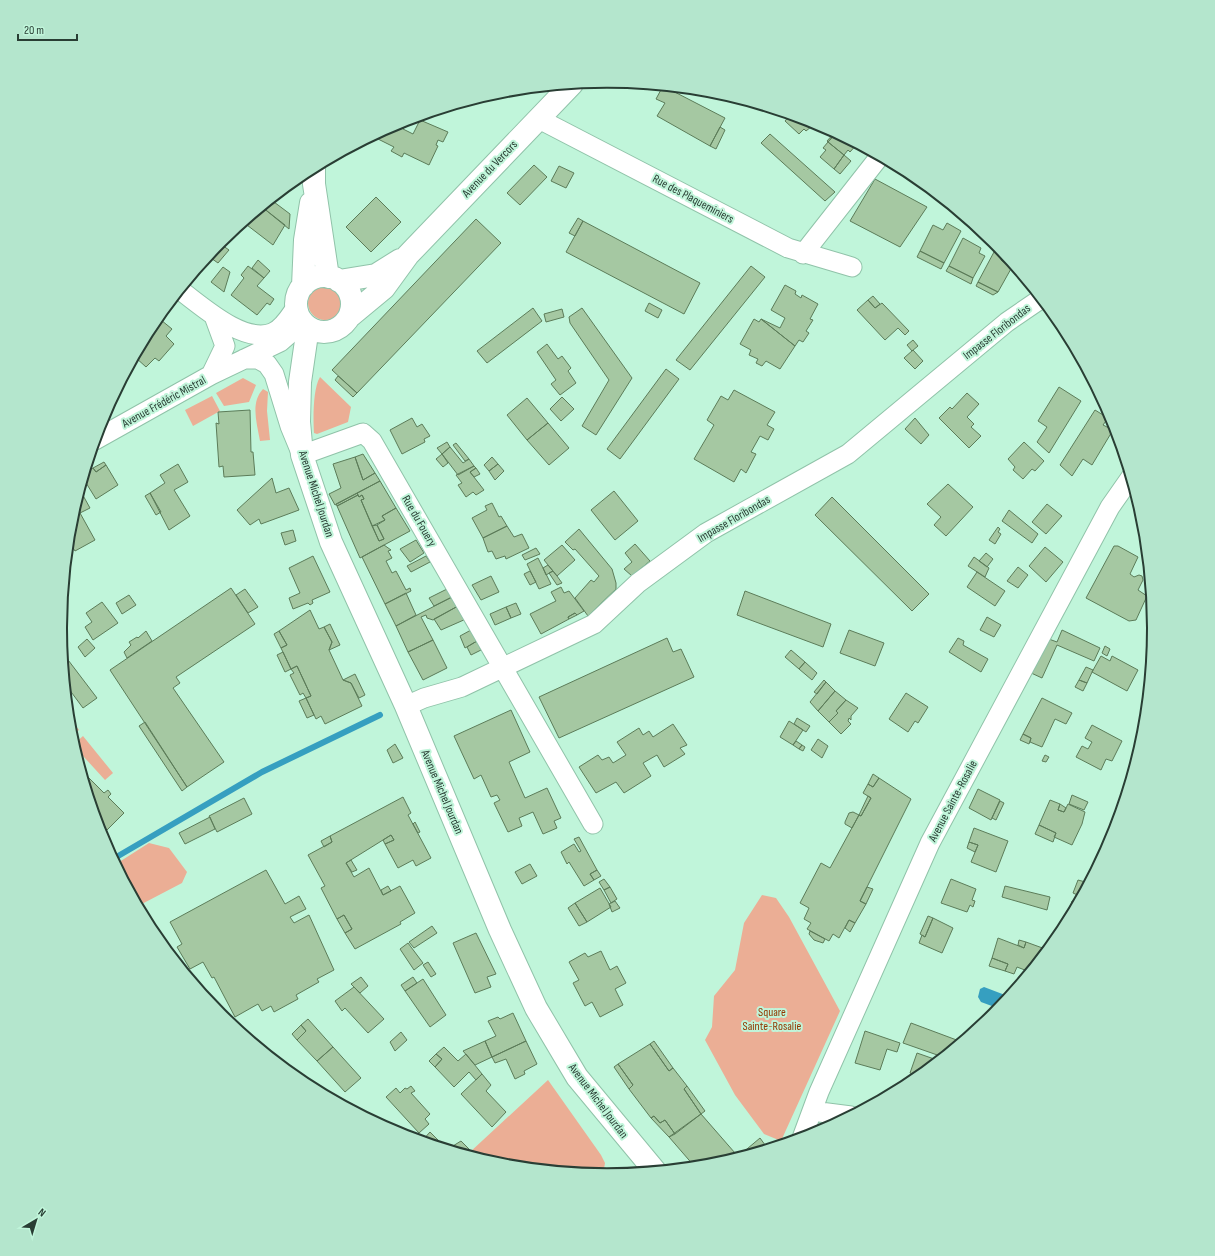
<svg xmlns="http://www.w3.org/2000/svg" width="1215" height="1256" font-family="'Sofia Sans Condensed',sans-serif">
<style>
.green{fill:#ebae95}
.water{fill:#369fc0}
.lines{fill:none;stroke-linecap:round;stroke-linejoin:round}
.stream{stroke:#369fc0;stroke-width:6}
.building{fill:#a5c8a2;stroke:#5c7c59}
.street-casing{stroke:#90c3a9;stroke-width:21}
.secondary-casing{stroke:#90c3a9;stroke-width:24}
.street{stroke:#fff;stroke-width:19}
.secondary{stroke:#fff;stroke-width:22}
.labels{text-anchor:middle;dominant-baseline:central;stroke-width:4;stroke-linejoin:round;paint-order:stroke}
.street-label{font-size:12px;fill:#293e34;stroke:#c0f5da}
.park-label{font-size:12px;fill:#923701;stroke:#c0f5da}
.rim{fill:none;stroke:#293e34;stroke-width:2}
</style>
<rect width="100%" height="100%" fill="#c0f5da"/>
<path class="green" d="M308 303a17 17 0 1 1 34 0a17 17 0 1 1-34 0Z
M320,377l31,30 -3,15 -31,12 -3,-1c-1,-14 -1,-45 6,-56z
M243,378l13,7 -7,17 -25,4 -8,-13z
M263,389l5,3 -1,19 3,29 -10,1c-3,-18 -10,-38 3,-52z
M212,396l8,15 -27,15 -8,-16z
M69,717l10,13 -8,5h-1z
M83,736l30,37 -8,7 -32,-35z
M149,843l20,5 18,24 -5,11 -44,23 -22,-42z
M762,895l14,3 13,19 51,94 -59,130 -17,-7 -29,-39 -30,-55 7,-13 2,-31 21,-26 9,-47z
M548,1080l53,75 4,8 -2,12 -99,-10 -11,-10 -6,6 -14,-4 -4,-4z"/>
<path class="water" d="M984,987l21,8 3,4 -8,10 -19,-7 -3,-5 2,-8z"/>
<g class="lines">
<path class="stream" d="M113,859l149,-87 118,-57"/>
</g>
<path class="building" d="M663,86l62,32 -15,28 -53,-30 8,-13 -9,-4z
M791,114l26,8 -11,9 -2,-2 -5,5 -14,-13z
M404,120l3,3 -4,6 10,5 7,-14 28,12 -5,10 -5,-2 -2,5 2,1 -9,19 -25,-12 -2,4 -11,-6 3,-4 -22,-11z
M720,127l5,3 -9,19 -6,-3z
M835,132l1,1 -8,9 -1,-1z
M836,133l21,11 -7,8 -2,-2 -4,5 -16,-13z
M770,134l65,58 -10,9 -64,-58z
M828,142l16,13 -10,14 -14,-12 6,-7 -3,-2z
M844,155l7,6 -11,13 -6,-5z
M534,165l13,12 -27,28 -13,-12z
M559,166l15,7 -8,15 -15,-7z
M875,179l52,28 -27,40 -50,-26z
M376,197l25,25 -30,30 -25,-25z
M269,201l2,2 3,-1 16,12 -1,15 -27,-22z
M262,207l23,18 -12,20 -30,-23z
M578,218l5,3 -8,15 -6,-3z
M476,219l25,24 -144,150 -25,-23z
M583,221l117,62 -16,31 -118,-62z
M947,223l14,8 -17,32 -24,-12 13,-26 10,5z
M963,238l18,10 -2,5 6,3 -12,22 -24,-12z
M219,243l10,7 -11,13 -10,-7z
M920,251l24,12 -3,6 -24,-12z
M994,252l9,4 -2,4 11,7 -14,25 -20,-10z
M1003,256l5,3 -3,4 -4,-3z
M258,260l12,11 -6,7 -12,-10z
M248,266l16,12 -7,8 17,13 -4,6 -3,-2 -10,12 -26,-20 13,-17 -3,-3z
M751,266l14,11 -75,93 -14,-10z
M949,266l24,12 -2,6 -25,-13z
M223,267l7,5 -6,20 -13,-10z
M978,282l20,10 -5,3 -17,-9z
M785,285l11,6 -1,3 6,4 1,-3 16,9 -8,15 3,1 -7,11 3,2 -6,9 -4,-2 -4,6 -34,-27 19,9 5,-10 -14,-8z
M873,296l7,8 -5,4 -7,-8z
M868,300l7,8 7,-5 27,28 -4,4 -7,-7 -13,12 -28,-30z
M649,303l13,7 -4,8 -13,-7z
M533,308l9,13 -55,42 -10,-12z
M582,308l50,70 -36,57 -14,-9 27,-46 -39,-57 -1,-6z
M562,309l2,8 -18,5 -2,-8z
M158,317l3,3 -14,17 -1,-1 6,-12z
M754,319l5,3 2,-3 34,27 -15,23 -14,-8 -4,5 -6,-3 2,-4 -9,-4 2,-5 -11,-6z
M161,320l11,9 -6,7 8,8 -15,17 -4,-3 -9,9 -11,-10 11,-21 1,1z
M913,340l5,6 -6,5 -5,-6z
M547,344l11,15 4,-3 9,12 -3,3 8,12 -16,12 -9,-11 5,-4 -19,-28z
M913,350l10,11 -8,8 -11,-11z
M666,369l13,10 -59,80 -13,-10z
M338,376l19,17 -4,4 -18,-17z
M1059,387l22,14 -32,52 -12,-11 10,-15 -9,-6z
M734,390l41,22 -8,13 7,4 -6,11 -8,-4 -9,16 5,2 -10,19 -5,-4 -7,13 -40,-23 20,-34 -7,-5 14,-24 7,4z
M967,393l12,11 -12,13 7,7 -3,3 10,9 -12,12 -30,-30 11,-11 2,2z
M562,397l12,12 -13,12 -11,-12z
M527,398l21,25 -21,17 -20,-25z
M250,410l1,42h2l2,23 -31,2 -1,-11 -4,1 -3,-44 3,1 -1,-12z
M1095,410l13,8 -5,7 10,5 -21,35 -9,-6 -11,17 -12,-11z
M412,418l5,9 5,-3 8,12 -6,3 1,3 -23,12 -12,-24z
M915,418l14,17 -8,9 -16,-15z
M548,423l21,25 -20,17 -22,-25z
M447,442l3,5 -8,7 -5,-6z
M1024,442l20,19 -9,10 -3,-2 -9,10 -10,-9 2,-3 -7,-8z
M456,443l13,16 -4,2 -12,-16z
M450,447l13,16 6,-4 5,7 -16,9 -16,-21z
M363,454l12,19 -12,7 -8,-23z
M442,454l6,9 -5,4 -7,-8z
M355,457l8,23 12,-7 5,8 -45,24 -6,-11 12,-6 -8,-24z
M492,457l6,7 -9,7 -5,-6z
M104,462l2,3 -10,7 -3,-4z
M178,464l10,18 -14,8 16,26 -21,14 -19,-37 15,-10 -5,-8z
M498,464l6,7 -9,9 -6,-9z
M106,465l12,20 -22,14 -13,-21 2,-5 8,-5 3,4z
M474,466l2,2 -6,4 14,18 -8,5 -3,-3 -7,5 -8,-12 4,-2 -6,-8z
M476,468l4,6 -6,3 -4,-5z
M272,478l4,15 13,-5 10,22 -38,14 -2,-5 -9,6 -13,-15z
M380,481l16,27 -14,8 3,4 -13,6 -11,-26 3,-1 -2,-4 -3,2 -2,-4z
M948,484l25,23 -27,29 -12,-11 7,-8 -14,-13z
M80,490l10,18 -10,5 15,27 -20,11 -6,-9 2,-21z
M614,491l24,30 -23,19 -24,-30z
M150,493l11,19 -5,3 -11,-19z
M357,493l1,2 -21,11 -1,-2z
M358,495l1,2 3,-2 2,4 -3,1 18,41 5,-2 -7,-14 8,-5 -3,-4 14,-8 14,23 -50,27 -23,-52z
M832,497l97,97 -17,17 -97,-96z
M492,503l7,14 2,-1 6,10 -24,12 -11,-20 15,-8 -2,-4z
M1047,504l15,12 -16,18 -14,-12z
M1009,510l29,24 -6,9 -30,-22z
M377,525l7,14 -5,2 -7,-15z
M507,526l7,11 8,-3 7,14 -23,11 -1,-3 -9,3 -4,-8 -4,1 -5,-14z
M998,527l2,2 -2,3 3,2 -6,10 -6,-4z
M579,529l33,40 4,14v6l-28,27 -13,-18 16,-18 3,2 5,-6 -24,-27 -2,1 -8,-8z
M293,530l3,11 -11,4 -4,-12z
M416,540l8,13 -14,9 -10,-13z
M635,544l15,17 -18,15 -8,-7 8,-7 -7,-9z
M384,545l7,5 -3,1 4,7 -6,3 6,12 4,-2 10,19 4,-2 1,3 -26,13 -23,-47z
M562,545l13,15 -18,16 -13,-16z
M1114,546h4l20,11 -8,17 4,3 5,-2 3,1 1,4 -5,10 9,6 -11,24 -7,1 -43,-23z
M1045,547l18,15 -17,20 -17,-16z
M536,548l4,6 -15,6 -3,-5z
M986,553l7,6 -6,8 -8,-6z
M313,556l17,36 -18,8 1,3 -3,2 -2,-2 -15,6 -4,-11 11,-5 -11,-25z
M426,556l4,6 -19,10 -4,-6z
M974,557l15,11 -4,9 -17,-11z
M538,558l13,26 -12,5 -12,-25z
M548,565l5,6 -7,4 -3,-7z
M1018,567l10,8 -10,13 -11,-7z
M530,571l6,11 -6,3 -6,-11z
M553,571l4,5 5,7 -5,2 -8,-12z
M977,572l28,19 -10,15 -28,-19z
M491,576l8,16 -18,8 -9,-15z
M561,587l3,6 5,-2 15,20 -7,4 -2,-2 -7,4 1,2 -28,15 -11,-20 26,-13 -5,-9z
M231,588l24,36 -79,53 4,6 -7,5 51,74 -37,25 -77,-117z
M245,589l13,18 -10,6 -12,-18z
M447,589l5,8 -18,9 -5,-8z
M745,591l86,33 -8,23 -86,-32z
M406,593l10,22 -20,11 -11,-22z
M129,595l7,10 -14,9 -6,-11z
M452,597l6,9 -25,14 -6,-2 -1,-3 -5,2 12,23 -25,12 -12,-26z
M102,602l16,21 -25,17 -8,-13 7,-5 -6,-9z
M516,603l5,11 -10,4 -5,-11z
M458,606l8,13 -25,11 -7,-11z
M506,607l5,11 -16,7 -5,-11z
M310,610l9,19 5,-2 8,15 -3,8 14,30 8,3 11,23 -37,18 -4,-8 -5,3 -10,-21 5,-2 -14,-30 -6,3 -10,-21 6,-3 -8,-14z
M575,613l2,2 -8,4 -1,-2z
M987,617l14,8 -7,12 -14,-7z
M330,624l10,21 -11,5 3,-8 -8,-15z
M471,630l6,11 -12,7 -5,-12z
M849,630l35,13 -9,23 -35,-13z
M1062,630l38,18 -6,13 -37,-16 -15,33 -13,-6 17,-34 11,4z
M146,631l6,10 -25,17 -3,-6 7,-7 -2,-3 8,-5 1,1z
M279,631l8,14 -6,3 -7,-14z
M667,638l6,14 8,-3 13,28 -135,61 -20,-41z
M958,638l6,3 -1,4 25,14 -7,13 -32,-20z
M87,639l8,9 -10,9 -7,-10z
M433,640l14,28 -24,12 -15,-28z
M477,641l4,9 -10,5 -4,-8z
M1105,646l5,3 -3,7 -5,-3z
M791,650l14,12 -6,7 -14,-12z
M62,652l35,46 -14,10 -17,-23z
M283,652l8,17 -6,3 -8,-17z
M1101,656l9,5 2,-5 26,14 -11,21 -35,-19z
M805,662l12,11 -5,7 -13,-11z
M297,666l14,30 -5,2 -3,-5 -3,2 -10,-20 4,-2 -3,-4z
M1086,667l7,3 -6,13 -8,-3z
M355,674l10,21 -6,3 -8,-15 -8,-3z
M824,680l2,2 -9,12 -3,-2z
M1079,680l8,3 -4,8 -8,-4z
M826,682l9,9 -17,20 -8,-9z
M835,691l11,9 -10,11 2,2 -9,9 -11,-11z
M906,693l22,14 -10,16 -3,-2 -7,11 -19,-13z
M1148,695l-1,17 -6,-2z
M306,698l8,17 -7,3 -8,-17z
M1042,698l30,15 -6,11 -11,-5 -13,28 -12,-5 1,-4 -8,-4z
M846,700l12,8 -7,8v4l-2,-2 -1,3 3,3 -10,10 -12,-12 9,-9 -2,-2z
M511,710l19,42 -21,10 16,36 22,-10 14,30 -7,3 3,7 -14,6 -10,-22 -14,6 3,8 -14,6 -14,-29 6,-3 -3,-5 -6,2 -10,-22 -7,4 -20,-43z
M797,718l13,8 -4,6 -12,-8z
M789,721l14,9 -10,15 -13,-8z
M145,722l42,65 -5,4 -43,-65z
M673,724l14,21 -7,3 5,6 -21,13 -7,-12 -14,8 8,13 -27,17 -8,-11 -20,11 -17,-26 19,-12 4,5 7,-3 4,6 13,-8 -9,-13 22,-14 4,7 6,-4 4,6z
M1092,725l30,16 -10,20 -6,-2 -5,11 -25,-13 6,-11 6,3 4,-7 -7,-4z
M1023,734l8,4 -2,6 -9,-4z
M818,739l10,7 -6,12 -11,-8z
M796,741l6,4 -3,4 -6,-4z
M395,744l8,14 -10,5 -6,-13z
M802,745l3,2 -2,4 -4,-2z
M1045,755l4,2 -3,5 -4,-1z
M81,770l23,23 4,-3 3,4 -3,3 16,16 -22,22z
M873,774l6,4 -6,9 -5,-3z
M879,778l32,21 -51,102 6,3 -11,19 -6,-3 -10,18 -6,-4 -4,7 -22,-12 4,-6 -7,-4 5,-11 -9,-5 21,-40 9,5 29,-53 2,1 10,-18 -8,-5 5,-9 5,3z
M978,789l22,11 -9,20 -22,-12z
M1072,795l16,7 -4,8 -15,-6z
M868,796l3,2 -10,18 -2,-1z
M403,797l8,16 -3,2 23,43 -15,8 -3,-6 -15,8 -13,-24 9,-4 -3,-5 -45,28 8,14 15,-9 14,27 17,-9 15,27 -15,9 1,2 -46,25 -10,-16 7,-4 -8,-14 -7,4 -16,-31 4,-2 -17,-31 24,-13 -2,-6z
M244,798l8,16 -35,18 -8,-16z
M1050,800l10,4 -2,6 6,2 4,-8 17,8 -3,12 -10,21 -18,-8 2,-4 -17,-8z
M1000,801l4,2 -8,17 -4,-2z
M1060,804l6,4 -2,4 -6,-2z
M853,812l6,3 -7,13 -7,-4v-2l4,-9z
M210,817l5,12 -30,15 -6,-11z
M415,822l5,10 -2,1 -5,-9z
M1039,825l17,8 -3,9 -18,-8z
M974,828l34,13 -12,31 -25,-10 7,-17 -9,-3z
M391,835l3,5 -9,4 -2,-4z
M330,836l2,6 -8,5 -3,-6z
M579,837l18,33 -7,4 4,6 -10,6 -15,-24 -2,2 -6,-12 13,-8 5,8 2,-1 -7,-12z
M969,842l9,3 -3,7 -8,-4z
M351,860l6,10 -5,2 -6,-9z
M530,864l7,12 -15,8 -7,-12z
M266,870l19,34 14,-8 7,13 -16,8 4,6 15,-8 25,55 -17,9 2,3 -23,13 2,4 -24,13 -3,-6 -9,5 -4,-7 -23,13 -21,-40 -2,1 -9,-16 -13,7 -13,-22 5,-3 -12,-22z
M597,870l4,6 -7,4 -4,-6z
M604,879l6,8 -6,3 -5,-8z
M951,879l25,10 -4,11 3,1 -2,6 -3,-2 -3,7 -26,-9z
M1078,880l11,3 -7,14 -9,-4z
M388,886l3,5 -8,4 -2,-5z
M1005,886l45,11 -3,13 -45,-13z
M610,887l7,12 -6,4 -7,-13z
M867,887l6,2 -7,15 -6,-3z
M600,888l11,19 -24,15 -12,-19z
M615,901l5,7 -8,4 -3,-8z
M1072,901l7,1 -13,24z
M575,903l12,19 -8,4 -11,-18z
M344,915l8,14 -7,4 -8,-14z
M928,916l5,2 -8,19 -5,-3z
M933,918l20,10 -11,25 -23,-10 3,-8 3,2z
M849,920l6,3 -5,9 -5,-4z
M432,926l5,7 -23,15 -5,-6z
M810,931l15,8 -2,4 -9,-3 -5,-6z
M476,933l20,41 -9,3 4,10 -16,6 -22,-50z
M998,938l26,10 2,-6 22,8 -18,22 -13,-5 -3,7 -9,-3 3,-7 -16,-6z
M1019,940l7,2 -2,6 -6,-3z
M408,943l15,20 -9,7 -14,-21z
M601,951l9,19 7,-4 9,17 -11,6 8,16 -23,12 -8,-15 -7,4 -12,-23 6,-3 -10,-18 16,-9 3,4z
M992,958l16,6 -3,7 -16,-5z
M428,962l8,12 -5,3 -8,-12z
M361,977l7,9 -8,7 -9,-9z
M413,977l4,6 -12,8 -4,-6z
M423,979l23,36 -16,12 -25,-36z
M354,987l30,32 -16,14 -23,-25 -3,3 -7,-10z
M513,1013l13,28 -34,16 -7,-16 11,-5 -8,-15 10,-4 2,2z
M308,1019l25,28 -16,14 -20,-21 9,-9 -5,-6z
M911,1023l51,19 -19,15 -40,-14z
M301,1025l5,6 -9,9 -5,-6z
M865,1031l35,12 -3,9 -10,-3 -7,21 -25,-7z
M401,1032l6,8 -12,11 -5,-9z
M485,1041l7,16 -17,8 -12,-14z
M526,1041l11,23 -13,7 1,3 -10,5 -9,-20 -11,4 -3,-6z
M654,1041l19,27 -4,3 -19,-27z
M650,1044l19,27 4,-3 14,18 -3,3 17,25 -26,20 -10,-14 -5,3 -6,-7 -3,2 -22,-29 4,-4 -15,-21z
M333,1047l28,31 -16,14 -28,-31z
M444,1047l14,14 8,-7 16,20 -6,6 -7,-8 -15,15 -19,-20 7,-8 -6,-5z
M917,1053l20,7 1,-3 4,1 -22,19 -10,-4z
M436,1054l6,5 -7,8 -6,-6z
M618,1064l15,21 -4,4 -15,-22z
M482,1074l9,11 -5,6 20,21 -14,15 -31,-33z
M411,1086l4,5 -4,2 19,21 -5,5 4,5 -10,9 -33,-36 10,-9 4,5 5,-5 2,1z
M687,1086l18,25 -4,3 -17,-25z
M701,1114l34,39 6,1 19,-16 8,11 -54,16 -19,2 -26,-30z
M654,1116l6,7 5,-3 10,14 -6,3 -18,-19z
M430,1132l16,16 -24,-7z
M461,1141l10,10 -4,4 -19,-6z"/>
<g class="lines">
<defs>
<path id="street" d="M539,119l249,129 64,19
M803,254l77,-98
M180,290c22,16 63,54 92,43 11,-4 18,-17 25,-27
M244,359h14l9,5 7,10 16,52 12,29 61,-22 9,8 221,383
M211,375l14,-29 -11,-30
M95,440l116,-65 69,-33 23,-20
M406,706l18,-8 38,-11 132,-63 44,-41 68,-50 142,-79 159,-132 35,-24
M812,1111l39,5
M802,1138l17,-46 111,-249 180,-336 21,-30"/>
<path id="secondary" d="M314,167v17l14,93
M296 304a28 28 0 1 1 56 0a28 28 0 1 1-56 0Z
M339,281l37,-6 24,-15
M303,286l2,-46 6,-37
M349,317l35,-29 24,-33 164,-171
M308,327l-8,55 -1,40 3,33 29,87 75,164 94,224 36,78 41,69 78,94"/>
</defs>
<use href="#street" class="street-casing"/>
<use href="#secondary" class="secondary-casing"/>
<use href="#street" class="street"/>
<use href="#secondary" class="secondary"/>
</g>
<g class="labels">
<g class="street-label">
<text transform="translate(490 169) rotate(-46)">Avenue du Vercors</text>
<text transform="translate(693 199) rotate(28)">Rue des Plaqueminiers</text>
<text transform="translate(997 332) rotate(-38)">Impasse Floribondas</text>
<text transform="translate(164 402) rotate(-29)">Avenue Frédéric Mistral</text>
<text transform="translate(316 494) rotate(72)">Avenue Michel Jourdan</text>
<text transform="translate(734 519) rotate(-30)">Impasse Floribondas</text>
<text transform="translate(419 521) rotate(60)">Rue du Fouery</text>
<text transform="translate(442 792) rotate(67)">Avenue Michel Jourdan</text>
<text transform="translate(953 801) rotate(-62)">Avenue Sainte-Rosalie</text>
<text transform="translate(598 1101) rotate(53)">Avenue Michel Jourdan</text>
</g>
<g class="park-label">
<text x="772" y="1012">Square<tspan x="772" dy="14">Sainte-Rosalie</tspan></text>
</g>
</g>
<path d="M0 0H1215V1256H0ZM67 628a540 540 0 1 1 1080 0a540 540 0 1 1-1080 0Z" fill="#b4e6cd" fill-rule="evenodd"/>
<path class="rim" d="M67 628a540 540 0 1 1 1080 0a540 540 0 1 1-1080 0Z"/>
<g transform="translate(36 1220) rotate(38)" stroke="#c0f5da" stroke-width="3" paint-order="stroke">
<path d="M0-3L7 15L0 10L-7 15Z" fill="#293e34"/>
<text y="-6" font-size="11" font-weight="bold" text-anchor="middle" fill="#293e34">N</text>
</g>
<path d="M18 34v6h59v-6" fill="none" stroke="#293e34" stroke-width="2"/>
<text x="24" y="34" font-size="12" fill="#293e34" stroke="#c0f5da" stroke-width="3" paint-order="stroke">20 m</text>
</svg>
